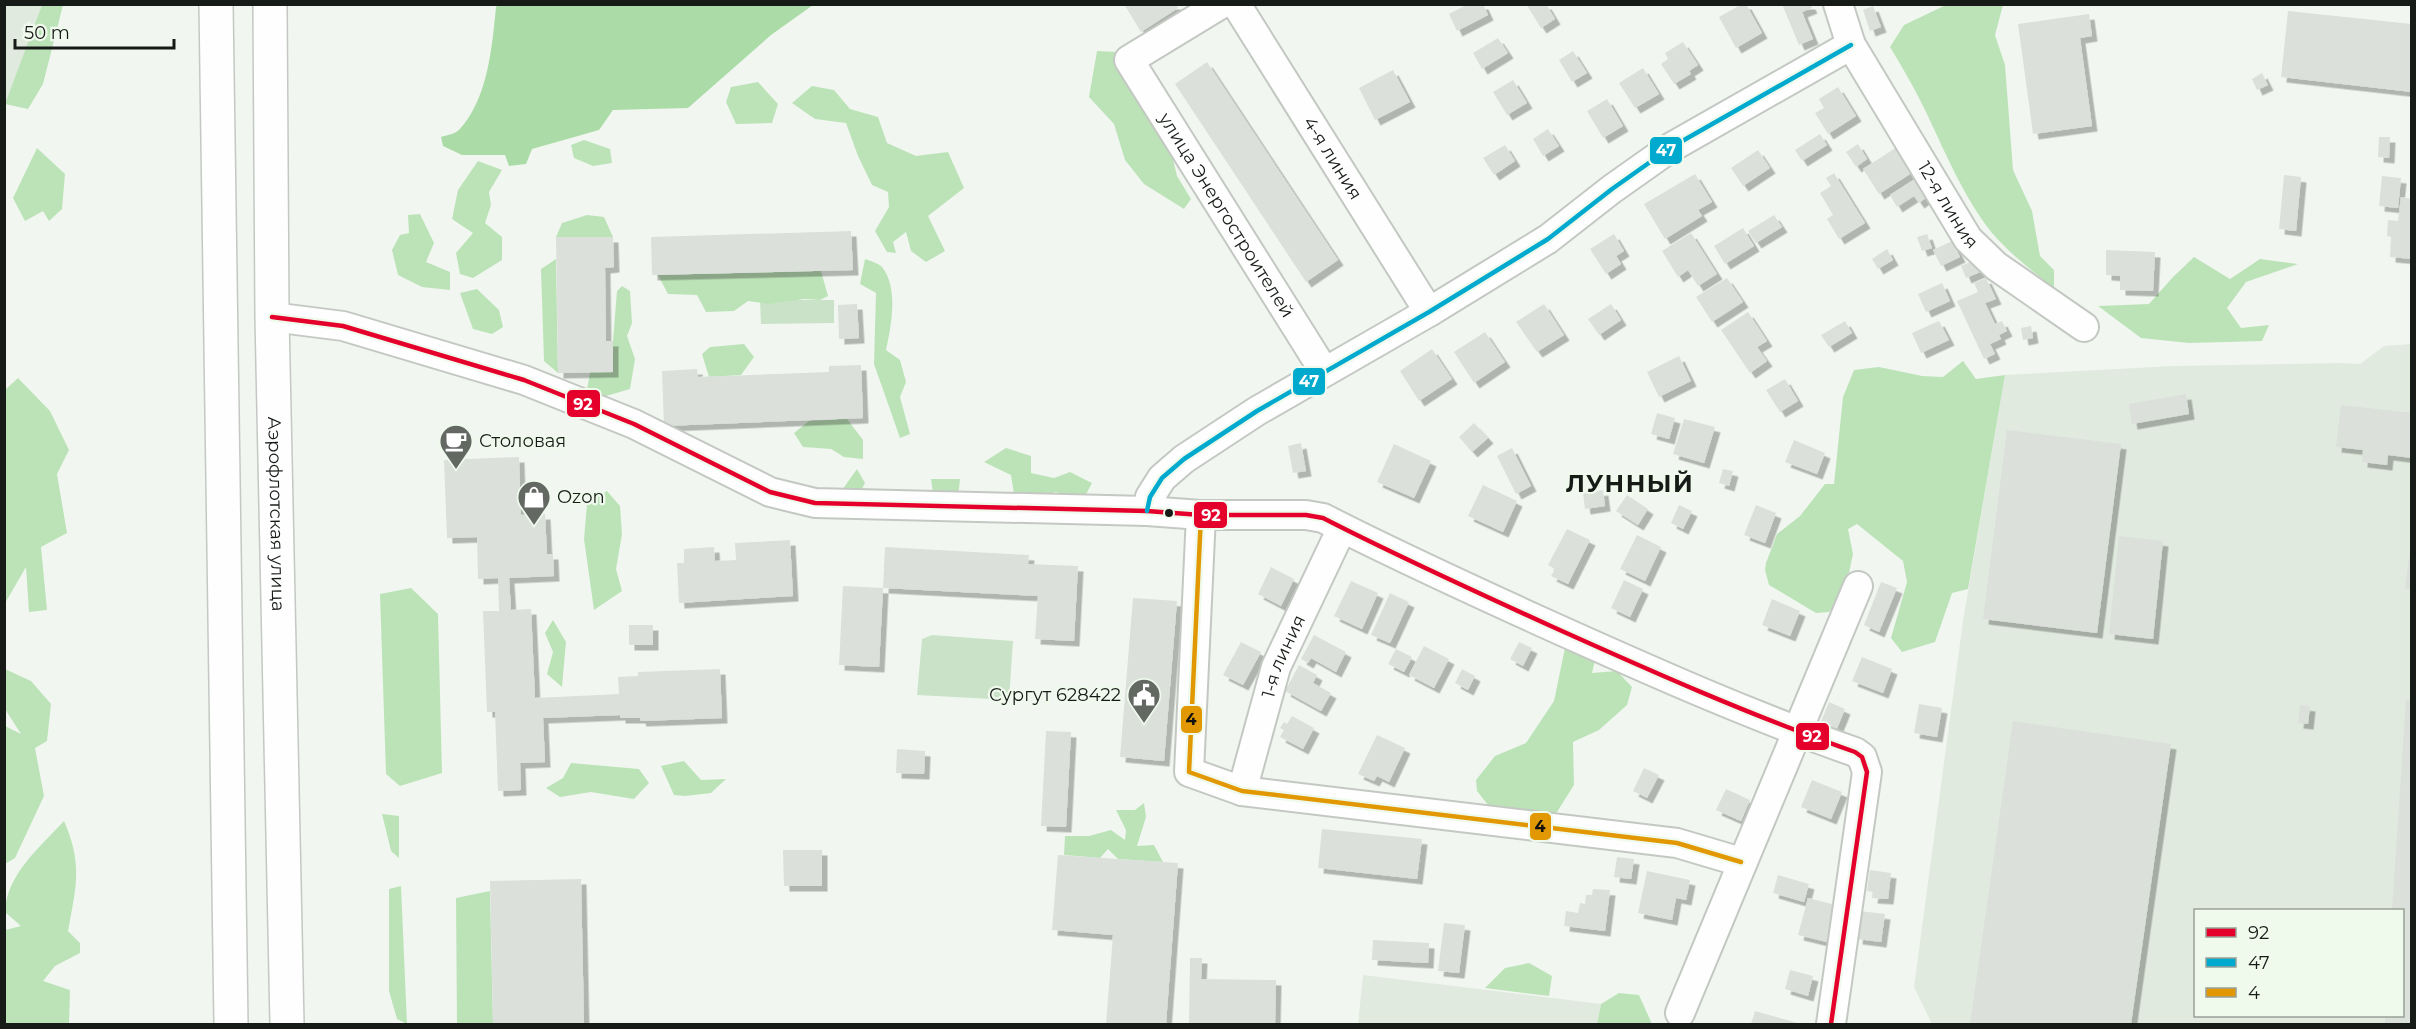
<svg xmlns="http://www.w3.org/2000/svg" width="2416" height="1029" font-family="Montserrat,sans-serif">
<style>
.built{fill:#e0eade;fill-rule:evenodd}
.green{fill:#cae3c8}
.forest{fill:#bce3b8}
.water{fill:#abdba6}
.building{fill:#dbe0db;filter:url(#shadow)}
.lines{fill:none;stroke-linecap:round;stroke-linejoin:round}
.minor-casing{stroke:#c4c8c3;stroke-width:32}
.major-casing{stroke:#c4c8c3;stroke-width:36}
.minor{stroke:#fdfefd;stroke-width:28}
.major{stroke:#fdfefd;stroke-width:33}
.bus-1-casing{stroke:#effaed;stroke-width:9}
.bus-2-casing{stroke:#effaed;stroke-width:9}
.bus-3-casing{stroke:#effaed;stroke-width:9}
.bus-1{stroke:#e4002b;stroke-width:4.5}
.bus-2{stroke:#00a9ce;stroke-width:4.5}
.bus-3{stroke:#e19802;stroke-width:4.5}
.bus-dot{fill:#171b17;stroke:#effaed;stroke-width:2}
.labels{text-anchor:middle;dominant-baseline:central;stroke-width:4.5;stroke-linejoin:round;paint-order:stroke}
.street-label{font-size:18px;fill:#171b17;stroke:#effaed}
.poi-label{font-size:18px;fill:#171b17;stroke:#effaed;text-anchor:start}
.district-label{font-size:24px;font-weight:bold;letter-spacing:1.5px;fill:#171b17;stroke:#effaed}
.line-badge{stroke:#effaed;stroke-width:2}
.badge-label{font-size:16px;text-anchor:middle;font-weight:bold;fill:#fff}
.pale-badge-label{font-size:16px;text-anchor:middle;font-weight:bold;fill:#111}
</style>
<defs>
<filter id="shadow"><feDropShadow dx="5.5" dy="5.5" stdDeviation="0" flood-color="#0004"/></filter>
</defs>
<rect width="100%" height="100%" fill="#f1f7f0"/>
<path class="built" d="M5,5h37l-37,100z
M2411,344v680h-479l-18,-37 49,-366 42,-246 168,-9 169,-3 18,1 24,-18zM2196,910h206v106h-206z
M1363,975l238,29 -4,20h-239z"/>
<path class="green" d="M760,300h74v23l-73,1z
M932,635l81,6 -4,59 -92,-5 5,-56z"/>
<path class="forest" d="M1948,4l55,1 -8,30 10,30 8,105 19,41 8,45 14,14v18c-22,-17 -44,-34 -62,-55 -30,-38 -47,-82 -68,-125 -10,-21 -22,-41 -34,-61l14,-22z
M42,5h21l-20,79 -15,25 -23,-5z
M1097,51l21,1 51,91 8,33 14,23 -7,10 -40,-25 -19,-24 -11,-36 -25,-27z
M758,82l20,22 -6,19 -36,1 -10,-22 5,-15z
M812,86l22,4 16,19 28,8 9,26 29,13 32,-4 16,36 -36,28 17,35 -19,11 -15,-11 -5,-19 -13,10 3,11 -9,-1 -12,-21 14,-24 -1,-15 -16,-7 -14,-29 -12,-33 -31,-4 -23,-16z
M584,140l26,9 2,14 -19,3 -19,-8 -3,-13z
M37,148l28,26 -3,35 -13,12 -6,-10 -18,10 -12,-23z
M478,161l24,9 -13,22 2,13 -6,18 17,14v23l-29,18 -13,-4 -4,-21 17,-20 -21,-14 6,-29z
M420,214l14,29 -8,19 24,10v18l-28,-3 -24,-12 -6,-25 8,-15 9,-2 -1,-18z
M587,215l17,2 9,20h-57l6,-14z
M2194,257l36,22 30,-20 38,5 -52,18 -19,26 14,20 28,-3 -7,16 -73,2 -48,-5 -43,-32 51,-2 24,-27z
M556,259l2,114 -14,-12 -3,-92z
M865,259c5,2 13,4 17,8 17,21 9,60 4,83l14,10 6,22 -6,15 10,37 -10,4 -26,-74 2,-71 -16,-9z
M821,271l7,25 -8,4 -16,-1 -35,5 -21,-3 -14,10 -28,1 -9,-17 -29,-1 -10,-19z
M622,286l8,5 2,32 -5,13 8,23 -5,30 -24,7 -19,-6 3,-18h23v-31l4,-50z
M477,289l22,21 4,17 -11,7 -19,-5 -13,-36z
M744,344l10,13 -13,18 -32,2 -7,-23 8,-7z
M1963,361l13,18 29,-4 -37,214 -16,4 -17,49 -33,10 -11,-14 16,-56 -4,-21 -46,-37 -9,5 5,25 -8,38 -16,20 -13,1 -47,-28 -4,-15 1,-7 11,-29 23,-18 25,-32h9l9,-87 11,-27 25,-3 43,9 21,1z
M18,378l32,33 19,39 -12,24 10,59 -26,14 6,63 -18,2 -3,-45 -22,38 1,-215z
M847,419l16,21v19l-19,-2 -13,-8 -28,-2 -9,-14 15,-12z
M1006,448l25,8v17l23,5 16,-6 22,11 -8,15 -29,-6 -17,8 -24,-6 -3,-19 -27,-13z
M857,469l8,14 -6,12 -17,-5z
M931,479h29l-2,18 -25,-4z
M607,491l13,15 2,28 -6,35 6,22 -28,19 -10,-71 3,-35z
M411,588l27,26 4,159 -42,13 -14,-12 -6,-180z
M553,620l13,22 -4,45 -15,-13 6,-22 -8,-19z
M1566,643l30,13 -4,17 25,-2 15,16 -5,18 -28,25 -26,12 1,43 -17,27 -22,5 -8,-7h-35l-15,-19 -1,-11 19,-24 31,-13 28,-42z
M5,669l26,12 20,23 -4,37 -12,7 9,48 -29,62 -10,6v-138l16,8 -16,-25z
M684,761l17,19 25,-1 -15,14 -26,3 -11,-1 -13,-29z
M571,763l68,6 10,14 -15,16 -43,-7 -31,5 -14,-9 17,-10z
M1144,803l2,14 -9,29 17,-1 9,17 -45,-3 -10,-10 -8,9 -36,-3 1,-19h24l22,-6 14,10 1,-10 -10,-20h19z
M382,814l17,2v42l-8,-7z
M64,821c19,43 12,66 4,110l12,12v10l-25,13 -12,15 27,9 -1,34h-64v-94l16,-4 -16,-14c1,-37 35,-65 59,-91z
M401,886l6,138 -10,-5 -8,-28v-102z
M490,891l3,133h-36l-1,-126z
M1529,963l23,13 -3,20 -64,-8 20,-20z
M1619,993l20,2 13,29h-55l4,-20z"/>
<path class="water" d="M498,5v-1l315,1 -42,30 -83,73 -75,2 -14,20 -67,19 -6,15 -17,2 -4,-11h-43l-19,-9 -2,-9c6,-2 14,-3 18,-7 29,-31 33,-83 37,-123z"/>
<path class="building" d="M1124,4h51l3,4 -37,24z
M1468,4h15l5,11 -31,16 -8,-17z
M1526,4h20l9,15 -14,9z
M1742,4h4l16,29 -26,15 -17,-31z
M1782,4h28l2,4 -10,4 11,27 -14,6z
M1873,6l8,21 -11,4 -7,-21z
M2288,11l124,13v68l-131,-15z
M2089,14l3,22 -12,2 12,88 -59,8 -15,-110z
M1498,38l10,15 -26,16 -9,-16z
M1683,42l15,23 -9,6 2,3 -17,10 -13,-20 7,-5 -3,-6z
M1573,51l14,22 -15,9 -13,-22z
M1207,62l131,198 -32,22 -131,-198z
M1643,68l16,26 -24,14 -16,-25z
M1393,70l17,32 -35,18 -16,-32z
M2262,73l6,12 -11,5 -5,-11z
M1513,80l14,23 -20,12 -14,-23z
M1838,87l18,29 -28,18 -13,-21 9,-5 -5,-9z
M1607,99l16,27 -20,12 -16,-27z
M1548,129l11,17 -16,10 -10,-17z
M1820,134l7,11 -25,16 -7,-11z
M2379,137h11l-1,21 -11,-1z
M1858,144l9,15 -11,8 -10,-15z
M1505,145l10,16 -21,14 -11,-17z
M1897,147l16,25 -34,22 -16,-25z
M1758,150l12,18 -27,18 -12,-18z
M1834,173l31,50 -26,16 -12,-20 6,-4 -13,-22 11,-7 -5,-8z
M1695,174l17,28 -14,8 4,6 -37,23 -21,-35z
M2284,175l17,2 -5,54 -17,-2z
M2382,176l19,2 -3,30 -19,-2z
M1915,179l12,18 -8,6 -5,-7 -17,11 -7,-12z
M2401,197l11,2v60l-22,-2 1,-20 -4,-1 1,-16 10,1z
M1774,215l8,12 -26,16 -8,-12z
M1743,228l11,18 -29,18 -11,-18z
M851,231l2,39 -201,5 -1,-38z
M1691,233l26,41 -19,12 -10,-16 -10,7 -16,-26z
M1614,234l10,17 -8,5 5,8 -15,10 -16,-25z
M1927,234l5,14 -10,3 -5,-14z
M556,237h57l1,30 -9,1 1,73h7v31l-55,1z
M1952,241l8,16 -19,9 -8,-16z
M1887,249l6,11 -15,9 -6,-10z
M2106,250l49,2 -2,39 -33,-1v-14l-14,-1z
M1975,260l5,12 -14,6 -5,-12z
M1727,278l16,24 -31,20 -16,-25z
M1986,278l10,21 -11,4 10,21 7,-3 5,10 -8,4 2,4 -11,5 5,10 -11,5 -27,-58 21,-9 -4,-9z
M1942,283l8,18 -24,11 -8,-18z
M857,304l2,34 -20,1 -1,-34z
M1544,304l20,31 -27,17 -21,-30z
M1611,304l10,16 -22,15 -11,-16z
M1748,312l19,29 -10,6 10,14 -17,12 -29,-43z
M1845,321l7,12 -23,14 -8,-12z
M1939,321l10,19 -28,13 -9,-20z
M2031,326l2,12 -10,2 -2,-12z
M1485,332l20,30 -31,21 -20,-31z
M1432,349l20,30 -33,22 -19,-30z
M1679,356l12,25 -32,16 -12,-25z
M861,365l2,53 -199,8 -2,-55 35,-2 1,8 131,-5v-6z
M1785,379l13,22 -18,11 -14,-22z
M2186,394l3,20 -57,10 -3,-20z
M2341,405l71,8v45l-24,-3 -1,10 -25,-3 1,-12 -27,-3z
M1657,413l18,5 -6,21 -18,-5z
M1684,419l31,8 -11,36 -31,-9z
M1474,423l14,15 -16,14 -13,-15z
M2007,430l114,14 -24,189 -114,-14z
M1794,440l31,13 -8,21 -32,-12z
M1301,443l5,28 -13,2 -5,-27z
M1394,444l37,17 -17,37 -37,-16z
M1512,448l19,38 -15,8 -19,-38z
M519,457l2,58 24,-1 2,40h6l1,22 -45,2 2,32 20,-1 4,89 84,-4 -1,-17 20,-1v-4l82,-3 2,49 -81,3 -1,-3h-20v-3l-77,3 2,44 -25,1 1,27 -23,1 -3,-79h-8l-4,-101h16l-1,-33 -20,1 -1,-42 -30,1 -3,-78z
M1723,469l10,2 -4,15 -10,-3z
M1483,485l34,16 -14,31 -35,-16z
M1603,490l2,16 -20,3 -2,-16z
M1627,495l21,14 -10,16 -22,-14z
M1679,505l13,6 -9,18 -12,-6z
M1756,505l20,8 -11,30 -21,-8z
M1567,529l23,11 -22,44 -17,-8 4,-7 -7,-4z
M1637,535l24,12 -16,34 -25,-12z
M2119,536l44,5 -10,98 -44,-5z
M790,540l3,56 -114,7 -2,-40h7v-14l30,-2 1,14 21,-1 -1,-17z
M885,547l144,8 -1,9 50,2 -4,75 -39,-2 3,-43 -155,-8 -4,79 -40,-2 4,-79 40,2z
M2410,550h2v39h-7z
M1271,567l23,12 -13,27 -23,-12z
M1624,580l19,9 -13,28 -19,-9z
M1351,581l27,12 -16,36 -28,-13z
M1881,582l16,6 -18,44 -15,-7z
M1390,593l19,9 -19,41 -19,-8z
M1133,598l44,3 -13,160 -44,-4z
M1772,599l28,12 -10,25 -28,-11z
M629,625h24v20h-24z
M1314,635l32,17 -10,20 -25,-14 -3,5 -7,-4z
M1241,642l20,10 -18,33 -20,-10z
M1519,642l13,6 -9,18 -13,-7z
M1424,646l25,13 -15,29 -25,-13z
M1396,649l16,8 -8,15 -16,-8z
M1862,657l30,12 -9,24 -31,-12z
M1299,665l18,10 -4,8 18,10 -10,18 -36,-20z
M1462,669l13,7 -7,14 -13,-7z
M2406,700l6,1v323h-27v-8h17v-106h-10z
M1829,702l16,7 -9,22 -16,-7z
M1919,704l23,4 -5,29 -23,-4z
M2300,705l10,1 -2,18 -10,-1z
M1292,716l22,12 -11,21 -23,-12 4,-7 -4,-2 4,-6 3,2z
M2013,721l158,23 -40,280h-161z
M1046,731l25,1 -5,95 -25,-1z
M1377,735l28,13 -16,34 -12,-6 -3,5 -16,-7z
M897,749l28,2 -1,23 -28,-1z
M1644,768l15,7 -12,23 -14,-7z
M1812,780l30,12 -11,27 -30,-12z
M1726,789l24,11 -9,21 -25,-11z
M1322,829l100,10 -5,40 -99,-11z
M783,850h39v36h-38z
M1058,855l120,8 -12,161h-60l7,-89 -61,-5z
M1617,857l17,2 -3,20 -17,-2z
M1870,870l21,3 -3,26 -16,-1 1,-6 -6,-1z
M1647,871l43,9 -4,20 -10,-2 -4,22 -34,-7z
M1778,875l31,9 -5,18 -31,-9z
M581,879l3,145h-91l-3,-143z
M1593,889l17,1 -5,41 -41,-5 2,-15 12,2 2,-10 5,1 1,-9h6z
M1808,898l32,8 -9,37 -33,-8z
M1860,911l25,3 -4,28 -24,-3z
M1444,923l21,2 -6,48 -21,-2z
M1373,940l56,3 -1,20 -56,-3z
M1190,958h12l-1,21 75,1 -1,44 -86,-1z
M1790,970l23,6 -5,20 -23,-7z
M1755,1011l46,13h-50z"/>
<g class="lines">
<defs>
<g id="minor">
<path id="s1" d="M1221,4l-92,56 195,311"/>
<path id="s2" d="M1236,4l193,308"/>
<path id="s3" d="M1838,4l13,41 117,194 28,27 88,61"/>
<path d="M272,317l71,9 181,54 110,44 136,68 45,11 332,8 54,4h105l17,3c76,39 153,74 230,109 100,45 199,89 302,125l7,5 5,15 -36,252"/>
<path d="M1147,511l3,-14 12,-19 22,-19 73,-48 172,-99 119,-73 64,-50 58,-41 181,-103"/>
<path d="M1201,515l-12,257 53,19 435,52 64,19"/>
<path id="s4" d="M1242,791l34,-124 66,-139"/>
<path d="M1680,1013l178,-427"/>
</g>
<g id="major">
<path d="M216,4l15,1020"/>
<path id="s5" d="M270,4l2,313 15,707"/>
</g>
</defs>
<use href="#minor" class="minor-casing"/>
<use href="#major" class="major-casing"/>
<use href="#minor" class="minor"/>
<use href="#major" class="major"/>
<defs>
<path id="bus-1" d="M272,317l71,9 181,54 110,44 136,68 45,11 332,8 54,4h105l17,3c76,39 153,74 230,109 100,45 199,89 302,125l7,5 5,15 -36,252"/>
<path id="bus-2" d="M1147,511l3,-14 12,-19 22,-19 73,-48 172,-99 119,-73 64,-50 58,-41 181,-103"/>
<path id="bus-3" d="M1201,515l-12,257 53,19 435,52 64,19"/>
</defs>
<use href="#bus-1" class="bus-1-casing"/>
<use href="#bus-2" class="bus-2-casing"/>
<use href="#bus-3" class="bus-3-casing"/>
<use href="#bus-1" class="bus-1"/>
<use href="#bus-2" class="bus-2"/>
<use href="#bus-3" class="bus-3"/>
</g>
<defs>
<symbol id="cafe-pin" viewBox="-11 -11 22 30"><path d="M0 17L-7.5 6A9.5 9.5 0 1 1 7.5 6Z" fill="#636863" stroke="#effaed"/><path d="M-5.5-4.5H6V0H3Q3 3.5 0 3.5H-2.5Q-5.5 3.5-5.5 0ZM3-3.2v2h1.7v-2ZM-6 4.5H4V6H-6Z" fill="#fff"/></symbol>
<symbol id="shop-pin" viewBox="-11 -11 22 30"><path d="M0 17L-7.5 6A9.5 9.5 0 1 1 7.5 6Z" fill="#636863" stroke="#effaed"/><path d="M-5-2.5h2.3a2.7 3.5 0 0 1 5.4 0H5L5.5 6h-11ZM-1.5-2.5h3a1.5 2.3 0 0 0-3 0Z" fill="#fff"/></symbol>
<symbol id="civic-pin" viewBox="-11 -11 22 30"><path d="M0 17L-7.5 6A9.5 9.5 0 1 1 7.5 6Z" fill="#636863" stroke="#effaed"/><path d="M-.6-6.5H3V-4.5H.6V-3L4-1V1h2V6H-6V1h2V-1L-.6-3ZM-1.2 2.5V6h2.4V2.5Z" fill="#fff"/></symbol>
</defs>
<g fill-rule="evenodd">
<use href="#cafe-pin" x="437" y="422" width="38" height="52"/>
<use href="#shop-pin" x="515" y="478" width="38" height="52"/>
<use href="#civic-pin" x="1125" y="676" width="38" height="52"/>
</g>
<circle class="bus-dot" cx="1169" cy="513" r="5"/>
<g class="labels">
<g class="street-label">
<text stroke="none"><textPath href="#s2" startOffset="182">4-я линия</textPath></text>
<text stroke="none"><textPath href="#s3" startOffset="230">12-я линия</textPath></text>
<text stroke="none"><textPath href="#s1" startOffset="291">улица Энергостроителей</textPath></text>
<text stroke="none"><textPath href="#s5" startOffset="510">Аэрофлотская улица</textPath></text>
<text stroke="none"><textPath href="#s4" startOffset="141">1-я линия</textPath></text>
</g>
<g class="poi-label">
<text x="479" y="441">Столовая</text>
<text x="557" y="497">Ozon</text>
<text x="1121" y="695" text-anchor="end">Сургут 628422</text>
</g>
<g class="district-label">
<text x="1630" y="483">ЛУННЫЙ</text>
</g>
</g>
<g class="line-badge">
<rect x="1649" y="136" width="34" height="29" rx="6" fill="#00a9ce"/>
<rect x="1292" y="367" width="34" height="29" rx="6" fill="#00a9ce"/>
<rect x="566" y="389" width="35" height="29" rx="6" fill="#e4002b"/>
<rect x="1193" y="501" width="35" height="28" rx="6" fill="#e4002b"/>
<rect x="1180" y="705" width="23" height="29" rx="6" fill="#e19802"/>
<rect x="1795" y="722" width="35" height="29" rx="6" fill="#e4002b"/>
<rect x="1529" y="812" width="23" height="29" rx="6" fill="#e19802"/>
</g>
<g class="badge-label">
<text x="1666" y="156">47</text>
<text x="1309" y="387">47</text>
<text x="583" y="410">92</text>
<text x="1211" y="521">92</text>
<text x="1812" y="742">92</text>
</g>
<g class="pale-badge-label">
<text x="1191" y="725">4</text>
<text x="1540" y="832">4</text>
</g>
<rect width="2416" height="1029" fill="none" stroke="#171b17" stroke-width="12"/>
<rect x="2194" y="909" width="210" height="108" fill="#effaed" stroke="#99a197" stroke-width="1.5"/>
<rect x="2206" y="928" width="30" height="9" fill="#e4002b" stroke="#99a197" stroke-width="1.5"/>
<text x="2248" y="939" font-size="18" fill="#171b17">92</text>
<rect x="2206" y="958" width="30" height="9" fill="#00a9ce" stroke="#99a197" stroke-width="1.5"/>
<text x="2248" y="969" font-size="18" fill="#171b17">47</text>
<rect x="2206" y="988" width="30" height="9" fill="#e19802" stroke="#99a197" stroke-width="1.5"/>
<text x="2248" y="999" font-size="18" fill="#171b17">4</text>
<path d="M15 39v9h159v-9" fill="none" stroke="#171b17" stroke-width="3"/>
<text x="24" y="39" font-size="18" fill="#171b17" stroke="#effaed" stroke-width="4.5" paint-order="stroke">50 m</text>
</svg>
